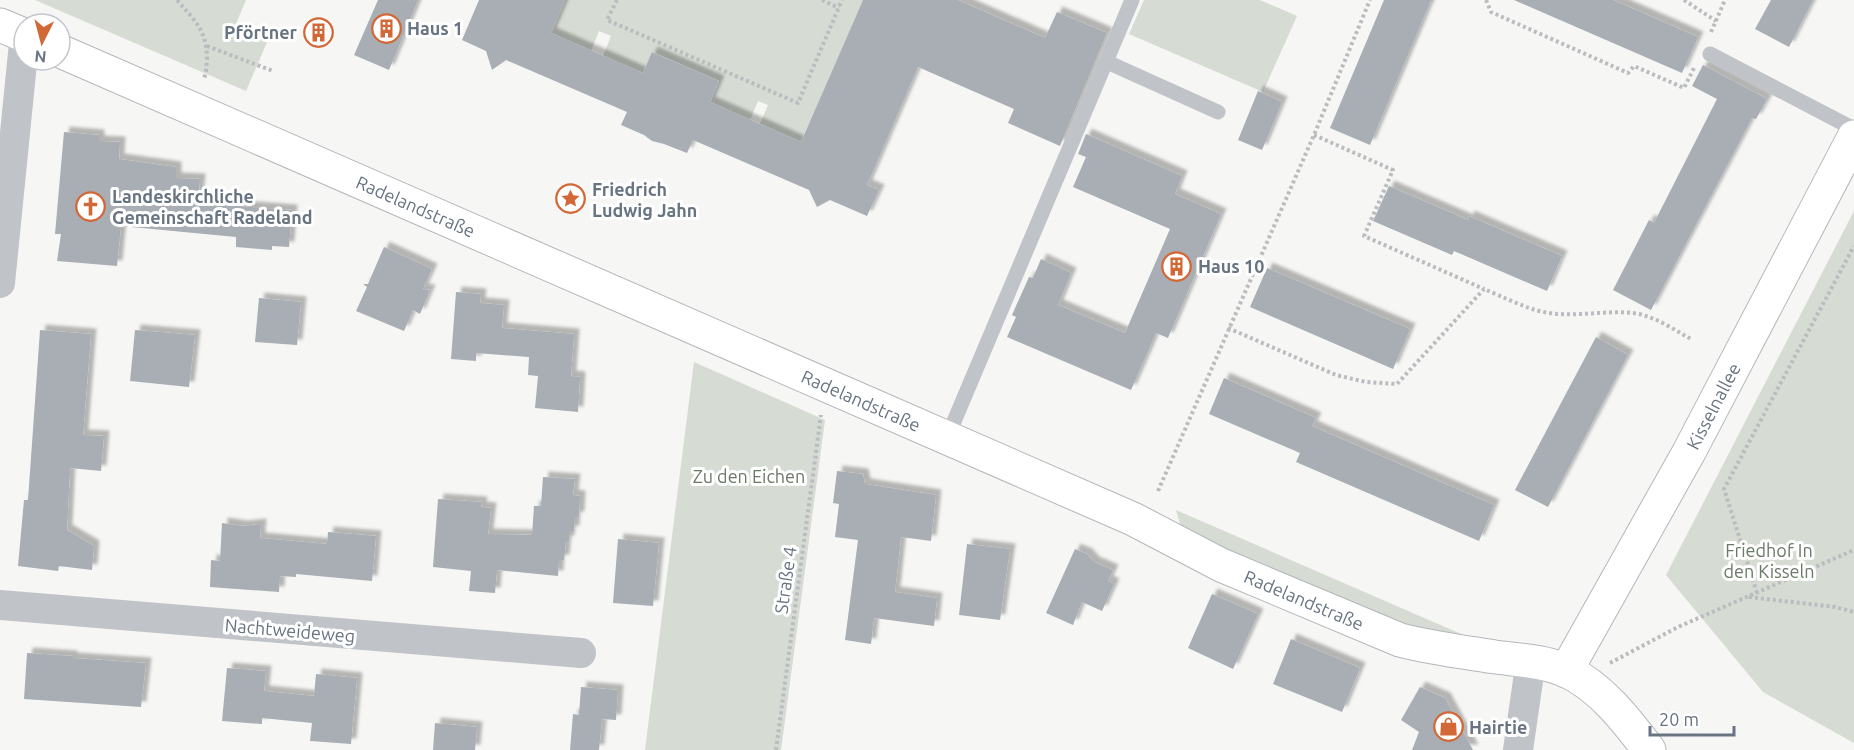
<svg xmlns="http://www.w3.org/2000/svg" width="1854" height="750" font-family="Ubuntu,sans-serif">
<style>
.green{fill:#d6dbd3}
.building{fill:#a8aeb4;filter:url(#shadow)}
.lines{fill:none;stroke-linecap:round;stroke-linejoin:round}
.secondary-casing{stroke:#b3b7bb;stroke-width:35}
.path{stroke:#babcbf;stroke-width:4;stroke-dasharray:3 3;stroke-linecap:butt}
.lane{stroke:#c0c3c7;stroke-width:15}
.street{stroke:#c0c3c7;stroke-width:30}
.secondary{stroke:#fff;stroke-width:33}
.labels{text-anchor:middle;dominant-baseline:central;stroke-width:6;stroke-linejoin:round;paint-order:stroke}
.poi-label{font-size:18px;font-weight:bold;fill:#687482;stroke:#fff;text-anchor:start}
.street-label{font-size:18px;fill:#687482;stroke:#fff}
.park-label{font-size:18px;fill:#697a66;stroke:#fff}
</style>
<defs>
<filter id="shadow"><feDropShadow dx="5.5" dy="-5.5" stdDeviation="1.5" flood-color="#0004"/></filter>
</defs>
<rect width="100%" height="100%" fill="#f6f6f4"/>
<path class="green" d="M35,0h211l-11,26 33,14 -22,51z
M565,0h298l-62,142 -41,-18 8,-19 -10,-4 -8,19 -40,-18 9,-21 -66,-29 -10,21 -40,-17 8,-20 -12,-5 -8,20 -40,-18z
M1144,0h116l37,16 -34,76 -134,-58z
M1854,211v532l-91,-51 -97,-117z
M694,362l131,58 -44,330h-136z
M1176,510l292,127 -66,-9 -220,-97z"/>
<path class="building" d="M378,0h40l-29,70 -35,-15z
M479,0h86l-14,33 92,40 9,-21 67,29 -9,21 91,40 62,-142h95l87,38 12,-26 50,21 -47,113 -52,-23 6,-14 -96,-42 -51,118 12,5 -12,26 -37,-16 -13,7 -8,-17 -116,-50 -6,13 -23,-9 -12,-3 -8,-6 -23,-10 6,-13 -121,-52 -14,10 -6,-19 -24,-11z
M1384,0h47l-61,145 -40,-17z
M1514,0h99l85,37 -16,36z
M1771,0h42l-24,47 -34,-18z
M1703,65l64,34 -11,20 -4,-1 -101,192 -38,-20 36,-70 5,3 63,-124 -25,-13z
M1258,91l24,11 -20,48 -24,-10z
M64,132l35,3v6l21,1 -1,17 57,8v11l24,1 -2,24 94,7 -3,37 -17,-1v4l-36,-3v-10l-115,-11 -4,40 -60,-5 4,-27h-6z
M1086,134l96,42 -7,18 46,20 -53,124 -12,-5 -25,57 -124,-53 9,-20 -4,-2 17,-38 4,1 8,-19 30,14 -13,32 67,28 45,-104 -97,-42 13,-30 -8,-3z
M1389,186l79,34 1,-4 93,40 -15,35 -93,-40 -2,4 -79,-34z
M384,247l48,22 -9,20 7,1 -10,24 -7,-4 -9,21 -48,-20 11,-24 -4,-3h5z
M1267,268l143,61 -17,40 -143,-62z
M456,292l25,2 -1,9 24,2 -2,23 72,6 -3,42 9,1 -2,35 -43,-4 3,-32 -10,-1 1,-18 -53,-4v8l-25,-2z
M259,298l42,4 -4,43 -42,-3z
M40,330l51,4 -8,101 21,1 -3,35 -31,-3 -3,62 27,16 -2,24 -33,-4 -1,5 -40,-5 6,-66h4z
M135,330l60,5 -6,52 -59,-6z
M1596,337l32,18 -80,152 -33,-17z
M1224,378l92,40 -4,8 182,79 -15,36 -183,-79 4,-9 -91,-39z
M837,471l26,3 2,10 71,11 -5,46 -30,-4 -6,55 42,6 -3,28 -60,-8 -3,26 -26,-4 13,-100 -23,-3 4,-33 -6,-1z
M543,477l32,2 -2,16 7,1 -1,21h-4l-1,14h-4l-1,10h-3l-2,19h-5l-1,16 -61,-6 -2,23 -26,-2 2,-20 -38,-4 5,-68 44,3 -1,5 10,1 -3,26 44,1 2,-29h7z
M222,523l20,3 19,-2 -1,14 67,6 1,-12 48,4 -4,45 -76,-7v3l-16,-1 -1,16 -69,-5 1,-27 9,1z
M618,539l41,4 -6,63 -40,-3z
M967,544l43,5 -10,71 -41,-5z
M1075,549l12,5 7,8 19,8 -5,11 6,3 -12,27 -20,-9 -9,23 -27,-12z
M1212,594l46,20 -25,55 -45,-21z
M1291,639l69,29 -18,44 -69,-28z
M27,653l45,3v2l74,5 -5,44 -117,-8z
M227,668l39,3 -2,20 50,5 2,-22 41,4 -6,66 -41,-3 2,-18 -50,-5v6l-40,-3z
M581,687l37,3 -2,30 -14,-1 -3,31h-29l3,-36 6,1z
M1420,687l25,11 28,52h-61l7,-18 -18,-12z
M435,723l42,4 -2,23h-42z"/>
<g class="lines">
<defs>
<g id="secondary">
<path d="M0,25l24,10"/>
<path id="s1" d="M60,51l1073,468 88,46 179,75c31,8 63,12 95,17 24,3 49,4 72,14 34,16 60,50 82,79"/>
<path id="s2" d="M1566,671l123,-219 165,-315"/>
</g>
</defs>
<use href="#secondary" class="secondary-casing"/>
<path class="path" d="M177,0c17,20 30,30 30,59 -1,7 0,13 -3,19
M617,0l-10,20 191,83 44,-103
M822,0l17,8
M1486,0l5,12 137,61 6,-7 50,22 11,-22
M1684,0l32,21
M1711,32l14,-32
M207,46l66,25
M1314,135l79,35 -29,66 120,53
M1228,328l108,47 30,7 31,2 87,-95c17,7 43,20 60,23 29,6 59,-2 88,1 21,2 41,16 59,26
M1158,491l156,-356 56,-135
M1757,593l-33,-104 130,-243
M1749,597l86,10 19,5
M1610,663l68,-36 176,-77
M776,750l45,-335"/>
<path class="lane" d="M1710,54l144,75
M1107,62l111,50
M947,438l185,-438"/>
<path class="street" d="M0,283l24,-240
M0,605l581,48
M1518,750l13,-90"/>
<use href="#secondary" class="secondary"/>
</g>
<defs>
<symbol id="building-ring" viewBox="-11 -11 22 22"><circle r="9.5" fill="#fff" stroke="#d36837" stroke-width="1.5"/><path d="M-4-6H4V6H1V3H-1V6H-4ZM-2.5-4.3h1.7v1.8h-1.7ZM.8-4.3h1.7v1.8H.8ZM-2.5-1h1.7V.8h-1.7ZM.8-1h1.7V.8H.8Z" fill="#d36837"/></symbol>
<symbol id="sight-ring" viewBox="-11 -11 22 22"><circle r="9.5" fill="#fff" stroke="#d36837" stroke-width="1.5"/><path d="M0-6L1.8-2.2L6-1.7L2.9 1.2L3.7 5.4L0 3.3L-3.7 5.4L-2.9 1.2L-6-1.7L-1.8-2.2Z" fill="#d36837"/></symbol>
<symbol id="church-ring" viewBox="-11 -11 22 22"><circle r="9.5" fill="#fff" stroke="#d36837" stroke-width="1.5"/><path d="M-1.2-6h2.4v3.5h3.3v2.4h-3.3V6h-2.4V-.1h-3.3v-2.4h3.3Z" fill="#d36837"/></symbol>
<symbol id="shop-ring" viewBox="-11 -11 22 22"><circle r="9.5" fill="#fff" stroke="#d36837" stroke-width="1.5"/><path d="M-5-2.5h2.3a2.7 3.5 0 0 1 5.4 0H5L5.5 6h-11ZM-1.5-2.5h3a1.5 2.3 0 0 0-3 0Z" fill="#d36837"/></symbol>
</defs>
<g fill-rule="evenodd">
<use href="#building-ring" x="370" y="12" width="33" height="33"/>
<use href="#building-ring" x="302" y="16" width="33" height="33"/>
<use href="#sight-ring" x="554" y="182" width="33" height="33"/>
<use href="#church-ring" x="74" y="190" width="33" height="33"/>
<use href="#building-ring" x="1160" y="250" width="33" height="33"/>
<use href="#shop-ring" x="1432" y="710" width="33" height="33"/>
</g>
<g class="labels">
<g class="poi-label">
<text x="407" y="28">Haus 1</text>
<text x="297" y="32" text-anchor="end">Pförtner</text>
<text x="592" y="189">Friedrich<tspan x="592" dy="21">Ludwig Jahn</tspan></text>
<text x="112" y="196">Landeskirchliche<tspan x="112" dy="21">Gemeinschaft Radeland</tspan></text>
<text x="1198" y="266">Haus 10</text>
<text x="1469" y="727">Hairtie</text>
</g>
<g class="street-label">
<text stroke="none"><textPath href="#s1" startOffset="388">Radelandstraße</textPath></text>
<text stroke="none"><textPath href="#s1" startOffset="874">Radelandstraße</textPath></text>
<text stroke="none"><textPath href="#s2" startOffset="303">Kisselnallee</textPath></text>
<text transform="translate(785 580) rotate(-82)">Straße 4</text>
<text stroke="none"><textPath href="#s1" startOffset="1360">Radelandstraße</textPath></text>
<text transform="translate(290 630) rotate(5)">Nachtweideweg</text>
</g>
<g class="park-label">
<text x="749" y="476">Zu den Eichen</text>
<text x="1769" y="550">Friedhof In<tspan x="1769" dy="21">den Kisseln</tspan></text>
</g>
</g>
<g transform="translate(42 42) rotate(186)"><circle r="28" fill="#ffffff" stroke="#c3c7cd" stroke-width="1.5"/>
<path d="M0-4.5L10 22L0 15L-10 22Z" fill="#d36837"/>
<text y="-9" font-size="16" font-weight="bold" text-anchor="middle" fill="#687482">N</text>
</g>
<path d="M1650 726v9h84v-9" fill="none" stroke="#687482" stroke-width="3"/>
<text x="1659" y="726" font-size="18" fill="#687482" stroke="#ffffff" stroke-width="4.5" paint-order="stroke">20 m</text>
</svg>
